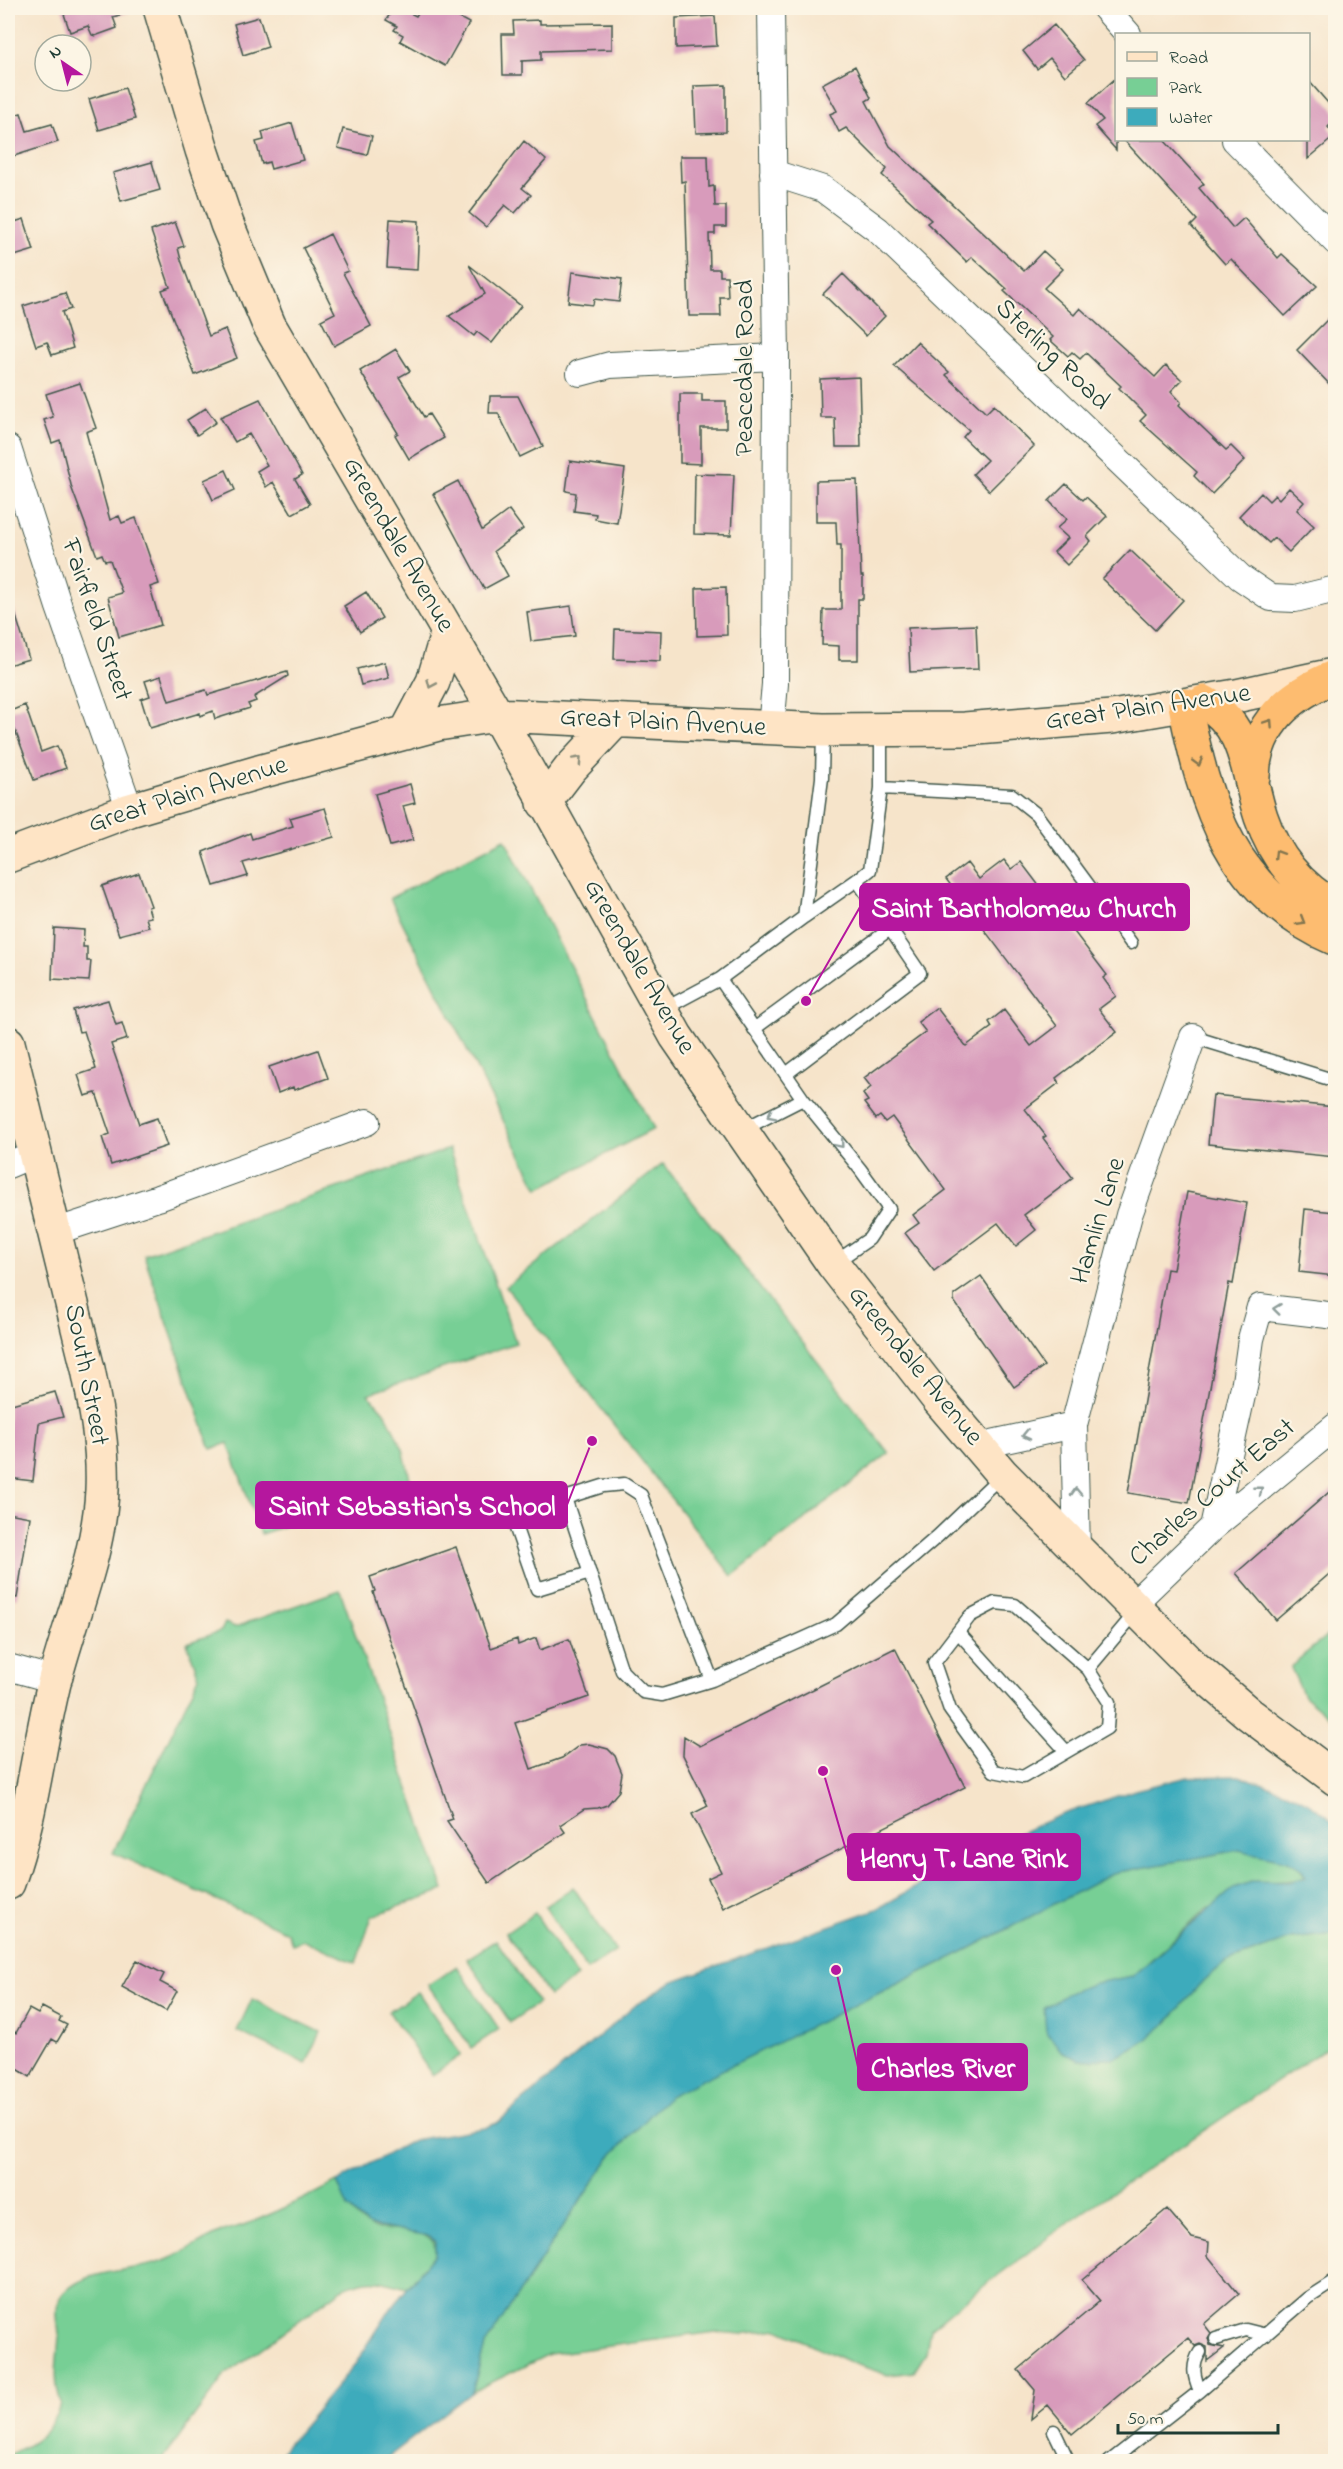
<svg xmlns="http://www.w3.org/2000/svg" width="1343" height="2469" font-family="'Indie Flower',sans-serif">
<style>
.green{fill:#77cf95;stroke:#4b8664;stroke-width:1.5}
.water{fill:#3dabbc;stroke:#2e7478;stroke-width:1.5}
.building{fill:#d89bbb}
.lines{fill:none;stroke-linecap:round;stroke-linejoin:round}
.lane-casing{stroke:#3f564a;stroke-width:15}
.street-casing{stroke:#3f564a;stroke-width:28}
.secondary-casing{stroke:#3f564a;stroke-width:36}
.highway-casing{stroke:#3f564a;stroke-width:36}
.lane{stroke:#fff;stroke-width:12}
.street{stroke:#fff;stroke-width:26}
.secondary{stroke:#fee4c5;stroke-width:33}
.highway{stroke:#fdbc6f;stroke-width:33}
.oneway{stroke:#8e907c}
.oneway2{stroke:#83764f}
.oneway3{stroke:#8f9e9a}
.labels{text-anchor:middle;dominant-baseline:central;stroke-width:4.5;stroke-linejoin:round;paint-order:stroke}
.street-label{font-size:27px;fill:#1f3d34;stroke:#fcf5e5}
.leader{fill:none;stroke:#b5179e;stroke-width:2}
.callout-dot{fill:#b5179e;stroke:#fcf5e5;stroke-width:2}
.callout{fill:#b5179e;stroke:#b5179e;stroke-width:2}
.callout-label{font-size:28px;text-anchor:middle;font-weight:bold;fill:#fff}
</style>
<rect width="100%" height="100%" fill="#fcf5e5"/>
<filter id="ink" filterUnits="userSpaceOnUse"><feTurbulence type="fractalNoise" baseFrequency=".0167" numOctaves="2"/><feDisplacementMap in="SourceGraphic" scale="12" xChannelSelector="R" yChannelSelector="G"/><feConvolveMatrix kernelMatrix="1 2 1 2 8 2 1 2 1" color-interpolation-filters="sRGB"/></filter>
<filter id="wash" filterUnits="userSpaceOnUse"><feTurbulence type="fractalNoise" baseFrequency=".008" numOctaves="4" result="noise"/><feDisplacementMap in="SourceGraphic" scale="24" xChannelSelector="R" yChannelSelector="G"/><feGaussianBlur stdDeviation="1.35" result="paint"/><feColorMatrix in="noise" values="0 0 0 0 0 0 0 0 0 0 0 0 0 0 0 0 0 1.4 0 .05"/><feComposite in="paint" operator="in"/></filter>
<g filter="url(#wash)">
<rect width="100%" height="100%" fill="#f6e4ca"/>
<path class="green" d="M505,839l149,290 -116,60 -148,-291z
M449,1149l67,194 -148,51 18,20 17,35 8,34 -150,51 -33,-91 -17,6 -67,-194z
M663,1164l226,289 -157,123 -226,-289z
M340,1590l104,300 -72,26 -16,47 -52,-23 -12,4 -5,-12 -174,-79 86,-176 -12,-34 34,-12 4,-8 10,4z
M1335,1629v93l-31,-26 -13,-28 8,-9z
M1239,1850c21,4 59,6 67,29l-34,3 -65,27 -74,67 -38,7 72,40 32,-38 27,-23 65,-23 44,-5v108l-265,179 -110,83 -30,25 -4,24 -12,19 -26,3 -36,-12 -74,-34 -36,5 -26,-2 -167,22 -77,38 13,-47 76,-116 49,-72 58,-61 299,-146 146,-77z
M573,1887l43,64 -29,19 -42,-63z
M535,1913l42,64 -28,19 -43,-63z
M496,1940l42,63 -28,19 -43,-63z
M457,1966l42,63 -28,19 -43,-63z
M418,1992l43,63 -29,20 -43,-63z
M252,1999l69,33 -15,32 -69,-33z
M337,2182c7,16 13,32 28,42 20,13 73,-4 70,30l-28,34c-29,-9 -38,-11 -65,1l-117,86 -64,86 -153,1v-7c29,-12 41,-22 53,-51 -8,-24 -4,-42 -2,-67 0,-12 -5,-25 0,-36 13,-29 65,-30 91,-36 27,-6 48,-23 74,-34 7,-3 15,-4 22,-7 31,-11 61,-27 91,-42z"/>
<path class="water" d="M1239,1776c34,11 71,21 96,48v110l-44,5 -65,23 -27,23 -32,38 -25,20 -29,16 -34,1 -18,-9 -15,-20 -2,-23 26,-16 25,-9 38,-7 101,-88 20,-7 35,1 17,-5 -5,-8 -13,-8 -49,-11 -126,23 -146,77 -298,146 -59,61 -49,72 -76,116 -13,47 -89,69h-109l82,-98 36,-56 43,-53v-12l-5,-6 -63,-11 -19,-17 -11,-26 76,-42 71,-12 13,-5 140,-119 34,-22 206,-73 100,-57 81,-36 77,-26 53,-13z"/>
<g id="blocks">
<path class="building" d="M62,8h70l1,3 -20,6 4,11 -22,8 -3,-1 -4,-9 -18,6z
M394,8h6l16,8 5,-8h20l28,15 -24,43 -45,-25 3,-6 -9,-5 3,-4 -11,-6z
M715,16l2,30 -41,2v-30z
M259,17l9,30 -25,8 -9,-31z
M540,20v4l72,-1v26l-71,2v9l-19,1v14h-19l-1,-41h12l-1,-13z
M1054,25l30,35 -19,16 -15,-18 -13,11 -14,-18z
M855,66l16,32 -5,3 24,45 134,125 19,-20 20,18 -19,19 30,27 6,-7 75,69 11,-12 16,15 -11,11 10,11 -2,3 47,45 5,-4 14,14 -33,34 -18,-18 3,-4 -57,-51 6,-6 -27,-27 2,-2 -35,-33 -6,6 -8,-7 -4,4 -18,-16 3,-3 -49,-46 3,-2 -35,-32 -5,5 -40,-39 4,-3 -49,-45 5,-6 -41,-41 -7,4 -9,-18 7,-3 -15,-27z
M1116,78v72l-21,-24 8,-6 -15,-17z
M1308,80l27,31v9l-7,7 7,9 -27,23z
M726,85v47l-30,1 -2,-47z
M125,88l10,31 -36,11 -10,-31z
M21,113l6,18 25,-7 6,18 -50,16v-41z
M292,123l11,37 -32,9 -2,-7 -7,2 -6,-22 8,-2 -2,-8z
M343,129l29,7 -5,19 -29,-7z
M1124,140h40l40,44 -5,4 34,40 11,-10 34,40 4,-4 35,32 -32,30 -54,-57 -6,5 -34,-38 6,-6z
M524,141l22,19 -24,28 9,7 -16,18 -10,-8 -19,22 -17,-14z
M680,156h28l1,31 5,-1 1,20h11v21h-11v7h-6l1,35h10v7h7l1,21h-8l1,19h-32l-4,-135 -4,1z
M152,162l8,28 -39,11 -8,-28z
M24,219l10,31 -26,8v-34z
M390,219l29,2 -2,49 -30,-2z
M175,222l9,24 -6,2 3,12 28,76 16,-7 12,29 -42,17 -33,-85 8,-3 -19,-56z
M330,234l18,37 -5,2 28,53 -37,20 -13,-26 14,-7 -32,-65z
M469,265l52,41 -29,37 -15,-11 -3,4 -25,-20 36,-22z
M572,272l50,7 -3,23 -25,-3 -1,6 -25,-3z
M843,274l42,42 -19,20 -43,-42z
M65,293l6,16 -9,3 11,36 -21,7 -5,-13 -11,4 -13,-40z
M1335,312v78l-38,-40z
M917,342l32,30 -3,3 40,38 8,-8 40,41 -45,45 -16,-17 14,-14 -24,-23 6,-7 -75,-64z
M396,349l14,22 -11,6 25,40 5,-3 15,24 -35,21 -14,-24 3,-2 -38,-62z
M859,377l2,70h-25l-1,-29h-14l-1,-39z
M80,383l16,45 -10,4 24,88 9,-4 3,7 14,-5 23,66 -9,3 11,38 -42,12 -11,-40 14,-4 -12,-33 -5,1 -3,-7 -5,2 -25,-67 -12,-49 -8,3 -8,-23 9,-3 -7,-23z
M680,394h22v7h24v27h-25v36l-21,-1z
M490,396h28l25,50 -23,11 -22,-44h-9z
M260,399l42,76 -7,4 15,25 -18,10 -19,-32 -7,5 -9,-16 10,-6 -18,-31 -14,8 -15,-25z
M206,408l10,14 -19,13 -10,-15z
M570,461l55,8 -8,54 -22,-4 1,-5 -22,-3 2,-18 -10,-2z
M226,470l9,20 -22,10 -9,-20z
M695,474l39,1 -3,60 -37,-1z
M857,480l4,96h2v23h-5v61h-19v-14l-17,-1 1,-35h18v-65h-4l-1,-23h-20v-41z
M458,481l24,49 27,-20 14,19 -29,22 14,25 -24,13 -51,-95z
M1066,484l17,16 3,-3 21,19 -20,20 4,5 -24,24 -13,-13 14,-14 -11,-10 10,-9 -18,-18z
M1289,488l15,14 -7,8 17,16 -25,26 -15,-14 -5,5 -30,-27 22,-23 8,8 6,-6 4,4z
M1130,550l53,50 -28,30 -53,-51z
M726,587l1,48 -30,1 -1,-48z
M366,592l16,26 -22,14 -16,-26z
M8,603h4l17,56 -21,6z
M571,606l4,30 -44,5 -4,-29z
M976,625l2,44 -68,3 -2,-44z
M615,629l46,2 -1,30 -46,-2z
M385,662l4,16 -28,7 -4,-16z
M287,672l1,4 -34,21 2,4 -8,3 2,4 -35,11 -2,-8 -13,5v-3l-50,15 -9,-29 9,-3 -5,-15 16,-5 8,25 37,-11 2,5z
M25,705l16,47 16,-6 9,22 -32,12 -19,-50 -3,1 -4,-13v-6z
M410,784l5,19 -12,3 10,34 -23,6 -15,-52z
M325,808l9,29 -91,26 5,13 -34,10 -11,-34 47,-19 2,6 41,-13 -3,-8z
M1004,860l7,9 10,-7 86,113 -4,3 13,18 -17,13 18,23 -61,46 3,5 -34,26 21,27 -3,2 30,40 -49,37 12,15 -20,16 -18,-23 -64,48 -29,-38 14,-10 -6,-8 33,-25 -54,-73 -7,5 -5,-6 -4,3 -12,-16 4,-2 -5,-7 8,-7 -7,-9 62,-46 -8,-10 19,-14 29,38 26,-19 -3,-5 15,-12 27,36 26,-20 -111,-147 21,-16 12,16z
M139,873l12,33 -3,1 3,10 -5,1 3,9 -30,8 -17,-49z
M54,928l30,2 -1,17h4v14h4l-2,20 -37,-2z
M108,1000l8,25 6,-2 5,16 -16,5 28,80 18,-6 10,28 -56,19 -9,-28 8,-3 -14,-41 -11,3 -7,-21 18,-6 -12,-38 -5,1 -6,-22z
M318,1050l10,28 -34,12 -1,-3 -15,6 -9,-26z
M1213,1095l122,12v50l-127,-13z
M1187,1192l60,11 -14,81 -4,-1 -40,220 -61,-10 39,-224 6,1z
M1305,1209l30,3v64l-36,-4z
M981,1276l63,90 -30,21 -60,-86v-6z
M55,1392l8,25 -24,6 -6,58 -25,-3v-73z
M1335,1487v82l-59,51 -40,-47z
M8,1513l22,4 -13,81 -9,-1z
M456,1547l35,101 26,-9 1,6 18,-7 4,12 29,-11 20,58 -74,26 16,46 31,-11 18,-13 9,-1 19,5 7,7 7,17 -3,18 -12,14 -9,3 -14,1 -24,16 5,7 -76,51 -42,-62 6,-2 -80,-227 2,-1 -5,-14z
M895,1648l70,139 -242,121 -15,-30 13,-6 -29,-58 16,-8 -25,-51 1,-19 16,10z
M137,1960l27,14 -4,8 17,9 -11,20 -44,-24z
M42,2007l19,10 -2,4 8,4 -10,17 -5,-3 -22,38 -22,-14v-35l8,5 13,-24 9,5z
M1167,2209l25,29 17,4 -1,14 31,38 -35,30 7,9 -3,5 2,7 14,3 -17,13v-14l-7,-3 -5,2 -7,-8 -116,96 -24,-29 -17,14 4,-29 -17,-20 82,-69 -18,-21z"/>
</g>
</g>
<g filter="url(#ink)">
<use href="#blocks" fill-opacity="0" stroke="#3f564a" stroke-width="1.5"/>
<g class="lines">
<defs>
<path id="lane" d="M881,732v56l-11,82 -13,10 33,49
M881,788l131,7 24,19 95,129
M804,917l53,-37
M720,979l83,120 57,70 29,40 -20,30 -35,24
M662,1010l58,-31 84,-62 18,-139 1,-47
M754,1029l136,-100 30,44 -134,101
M1193,1037l143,44
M742,1130l61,-31
M565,1498l-53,19 25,72 53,-16
M958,1632l107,118
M1088,1669l21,33 -2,26 -84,49 -29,-6 -44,-61 -16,-47 36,-47 25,-13 20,2 73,64 48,-57
M712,1680l-50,15 -19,-3 -21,-21 -57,-173 38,-12 21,-2 17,11 71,185 124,-56 102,-88 64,-61
M1216,2339l30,-9 20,5
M1200,2391c-6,-14 -9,-25 0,-39
M1054,2431l15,31
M1109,2462l91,-71 108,-93 28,-18"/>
<path id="street" d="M1105,8l23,26
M1235,140l101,102
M773,173l50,16 55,41 362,347 31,21 24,1 41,-10
M580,373l30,-8 166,-8
M8,448l51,159 71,203
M771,728l4,-44 1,-327 -5,-349
M8,1165l26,-11
M54,1232l104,-34 209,-76
M978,1446l96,-21
M1213,1527l32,-145 6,-43 9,-32 76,9
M1077,1550l-3,-125 55,-210 64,-178
M1131,1606l82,-79 123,-101
M8,1667l47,13"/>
<path id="secondary" d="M160,8l42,142 25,74 42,101 228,390 179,321 157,228 105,135 64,75 191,192 56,48 87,65
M406,733l27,-51 15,-51
M544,803l26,-34 46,-49
M8,856l122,-46 129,-38 179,-48 59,-9 326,15 142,-1 147,-12 124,-21 92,-20
M8,1043l80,326c8,40 16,80 14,121 -3,65 -31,127 -47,189 -17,68 -23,138 -47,204"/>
<path id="highway" d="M1204,702c44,23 43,73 57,115 13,39 39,71 75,91
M1185,705c20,102 47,190 151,234
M1253,777c1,-52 37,-83 83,-101"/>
</defs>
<use href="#lane" class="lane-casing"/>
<use href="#street" class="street-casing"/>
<use href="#secondary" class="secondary-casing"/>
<use href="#highway" class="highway-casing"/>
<use href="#lane" class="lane"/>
<use href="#street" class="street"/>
<use href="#secondary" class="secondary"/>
<use href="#highway" class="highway"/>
</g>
<defs><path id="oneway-chevron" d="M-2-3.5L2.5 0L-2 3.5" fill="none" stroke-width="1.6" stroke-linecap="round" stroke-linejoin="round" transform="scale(1.5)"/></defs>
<g class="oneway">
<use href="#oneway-chevron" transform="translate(431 684) rotate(114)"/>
<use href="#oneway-chevron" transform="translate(578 760) rotate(-47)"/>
</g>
<g class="oneway2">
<use href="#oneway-chevron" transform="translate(1269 723) rotate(-56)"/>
<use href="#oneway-chevron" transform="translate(1198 762) rotate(74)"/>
<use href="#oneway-chevron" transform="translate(1278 854) rotate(-122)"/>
<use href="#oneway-chevron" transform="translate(1301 921) rotate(31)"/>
</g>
<g class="oneway3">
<use href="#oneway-chevron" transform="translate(771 1115) rotate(153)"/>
<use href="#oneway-chevron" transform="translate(840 1144) rotate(50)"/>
<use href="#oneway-chevron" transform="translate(1277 1309) rotate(-173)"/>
<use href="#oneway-chevron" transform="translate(1026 1435) rotate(167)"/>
<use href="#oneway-chevron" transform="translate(1259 1490) rotate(-39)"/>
<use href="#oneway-chevron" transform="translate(1076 1492) rotate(-92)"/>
</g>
</g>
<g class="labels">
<g class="street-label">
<text transform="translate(1052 355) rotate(44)">Sterling Road</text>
<text transform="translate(745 368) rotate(-90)">Peacedale Road</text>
<text transform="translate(398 545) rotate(60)">Greendale Avenue</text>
<text transform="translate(96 620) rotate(71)">Fairfield Street</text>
<text transform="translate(1148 708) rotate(-8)">Great Plain Avenue</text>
<text transform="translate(663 723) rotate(3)">Great Plain Avenue</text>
<text transform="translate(188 795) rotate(-17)">Great Plain Avenue</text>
<text transform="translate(639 967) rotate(60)">Greendale Avenue</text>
<text transform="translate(1099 1221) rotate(-73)">Hamlin Lane</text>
<text transform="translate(915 1366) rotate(51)">Greendale Avenue</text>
<text transform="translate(86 1375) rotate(79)">South Street</text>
<text transform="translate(1213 1493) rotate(-41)">Charles Court East</text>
</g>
</g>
<path class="leader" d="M806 1001L860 907M592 1441L567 1505M823 1771L848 1857M836 1970L858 2067"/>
<g class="callout-dot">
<circle cx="806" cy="1001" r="6"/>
<circle cx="592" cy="1441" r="6"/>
<circle cx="823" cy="1771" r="6"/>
<circle cx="836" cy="1970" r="6"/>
</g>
<g class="callout">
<rect x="860" y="884" width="329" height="46" rx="6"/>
<rect x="256" y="1482" width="311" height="46" rx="6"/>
<rect x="848" y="1834" width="232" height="46" rx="6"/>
<rect x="858" y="2044" width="169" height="46" rx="6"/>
</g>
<g class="callout-label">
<text x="1024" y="917">Saint Bartholomew Church</text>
<text x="412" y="1515">Saint Sebastian's School</text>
<text x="964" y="1867">Henry T. Lane Rink</text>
<text x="943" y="2077">Charles River</text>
</g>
<rect width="1343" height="2469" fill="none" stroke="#fcf5e5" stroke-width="30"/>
<rect x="1115" y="33" width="195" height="108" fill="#fcf5e5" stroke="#a4ab9e" stroke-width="1.5"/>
<rect x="1127" y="52" width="30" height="9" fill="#fee4c5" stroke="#a4ab9e" stroke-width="1.5"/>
<text x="1169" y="63" font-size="18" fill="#1f3d34">Road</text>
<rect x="1127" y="78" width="30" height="18" fill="#77cf95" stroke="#a4ab9e" stroke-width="1.5"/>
<text x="1169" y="93" font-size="18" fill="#1f3d34">Park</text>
<rect x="1127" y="108" width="30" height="18" fill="#3dabbc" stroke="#a4ab9e" stroke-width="1.5"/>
<text x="1169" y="123" font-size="18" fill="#1f3d34">Water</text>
<g transform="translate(63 63) rotate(325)"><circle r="28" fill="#fcf5e5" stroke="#a4ab9e" stroke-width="1.5"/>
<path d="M0-4.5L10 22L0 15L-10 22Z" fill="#b5179e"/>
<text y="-9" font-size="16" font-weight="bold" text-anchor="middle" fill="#1f3d34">N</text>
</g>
<path d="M1118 2424v9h160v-9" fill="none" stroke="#1f3d34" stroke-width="3"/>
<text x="1127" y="2424" font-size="18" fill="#1f3d34" stroke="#fcf5e5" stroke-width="4.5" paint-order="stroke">50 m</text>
</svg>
